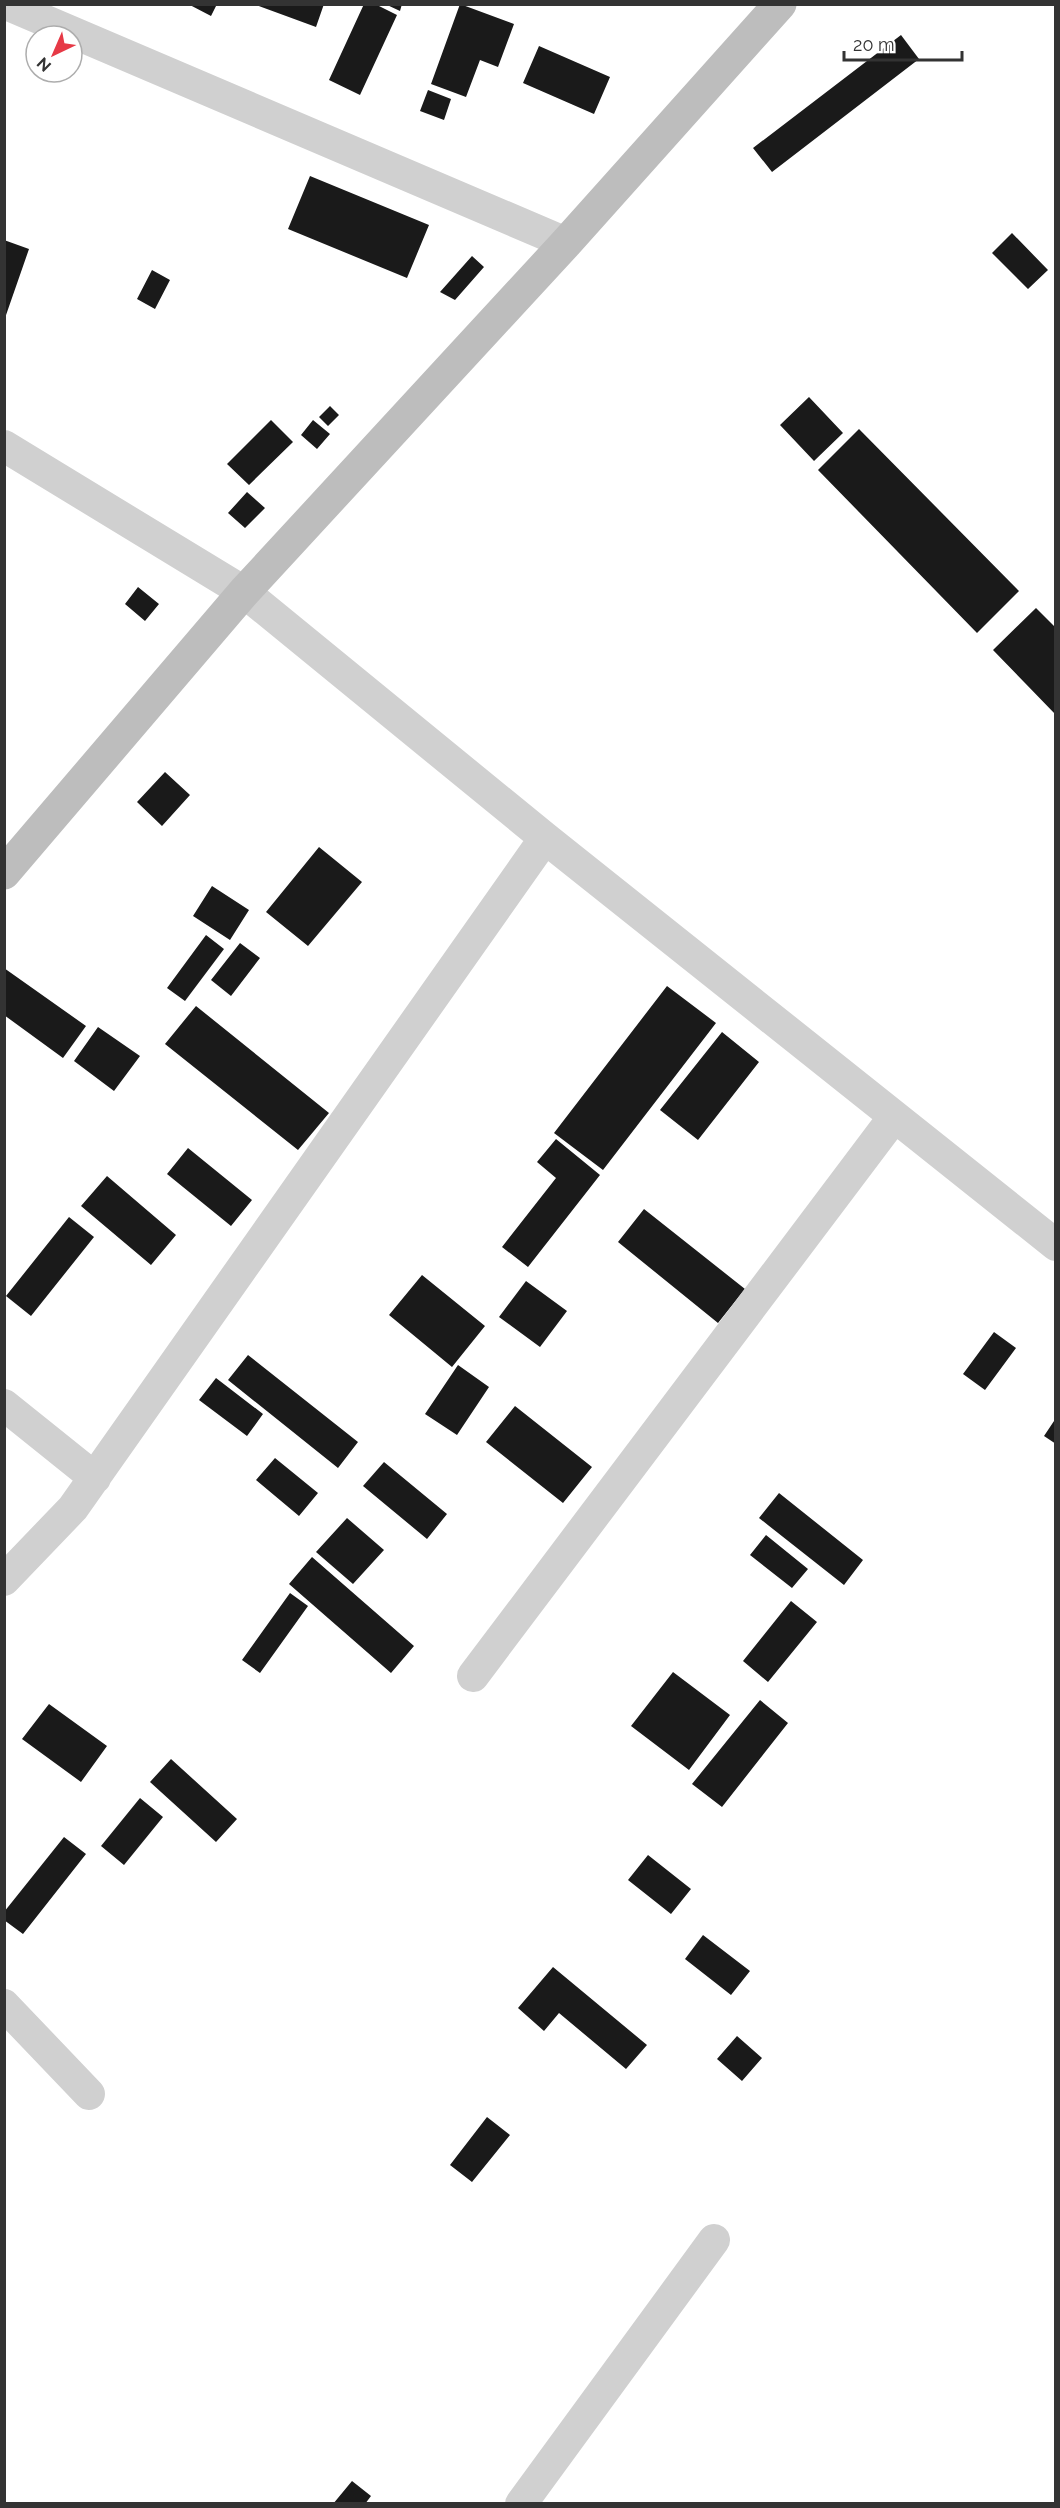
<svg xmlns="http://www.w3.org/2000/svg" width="1060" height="2508" font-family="Raleway,sans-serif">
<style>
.building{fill:#1a1a1a}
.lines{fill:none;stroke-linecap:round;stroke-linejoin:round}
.street{stroke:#d0d0d0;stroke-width:32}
.secondary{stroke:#bdbdbd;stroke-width:33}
</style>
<rect width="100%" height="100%" fill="#fff"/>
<path class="building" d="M188,4h29l-6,12z
M253,4h71l-8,23z
M364,4h11l22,11 -37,80 -31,-15z
M385,4h17l-2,7z
M460,4l54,20 -16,43 -18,-7 -14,37 -35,-13z
M901,35l18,24 -147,113 -19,-24z
M539,46l71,31 -16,37 -71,-31z
M428,90l23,9 -7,21 -24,-9z
M310,176l119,49 -22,53 -119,-49z
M1012,233l36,37 -20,19 -36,-36z
M4,240l25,9 -24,69h-1z
M472,256l12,11 -29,33 -15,-8z
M152,270l18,10 -15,29 -18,-10z
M809,397l34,36 -29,28 -34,-36z
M330,406l9,9 -11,11 -9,-9z
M271,420l22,22 -44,43 -22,-21z
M313,420l17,14 -13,15 -16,-14z
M859,429l160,162 -42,42 -159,-163z
M247,492l18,16 -20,20 -17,-15z
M138,587l21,17 -14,17 -20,-17z
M1036,608l20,20v87l-63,-65z
M165,772l25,23 -28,31 -25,-24z
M319,847l43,35 -54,64 -42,-34z
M212,886l37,24 -19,30 -37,-24z
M206,935l18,14 -39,52 -18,-13z
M240,943l20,15 -29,38 -20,-16z
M4,968l82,58 -23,32 -59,-43z
M667,986l49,37 -113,147 -49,-37z
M196,1006l133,107 -31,37 -133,-106z
M98,1027l42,29 -26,35 -40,-30z
M722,1032l37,30 -61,78 -38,-30z
M556,1139l44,36 -72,92 -26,-20 54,-69 -19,-16z
M188,1148l64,52 -21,26 -64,-52z
M107,1176l69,59 -25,30 -70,-59z
M644,1209l101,80 -27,34 -100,-81z
M69,1217l25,20 -63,79 -25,-20z
M422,1275l63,51 -33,41 -63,-52z
M526,1281l41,30 -27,36 -41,-30z
M994,1332l22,16 -31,42 -22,-16z
M248,1355l110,87 -20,26 -110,-88z
M458,1365l31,22 -32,48 -32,-21z
M216,1378l47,36 -16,22 -48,-36z
M515,1406l77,61 -29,36 -77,-61z
M1056,1418v26l-12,-8z
M275,1458l43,35 -19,23 -43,-36z
M384,1462l63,52 -20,25 -64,-53z
M779,1493l84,67 -19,25 -85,-67z
M347,1518l37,32 -31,34 -37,-32z
M766,1535l42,34 -16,19 -42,-33z
M312,1557l102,89 -23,27 -102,-89z
M290,1593l18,13 -48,67 -18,-13z
M791,1601l26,21 -49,60 -25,-21z
M673,1672l57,43 -41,55 -58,-44z
M760,1700l28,23 -66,84 -30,-23z
M49,1704l58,42 -26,36 -59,-43z
M171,1759l66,60 -21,23 -66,-60z
M140,1798l23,19 -39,48 -23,-19z
M64,1837l22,17 -63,80 -19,-14v-8z
M648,1855l43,34 -20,25 -43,-34z
M703,1935l47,36 -19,24 -46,-36z
M553,1967l94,78 -21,24 -67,-56 -15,18 -26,-23z
M737,2036l25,22 -20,23 -25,-22z
M487,2117l23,18 -38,47 -22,-17z
M352,2481l19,15 -6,8h-32z"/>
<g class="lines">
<path class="street" d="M6,4l560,239
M4,446l240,146 301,246 511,407
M4,1405l91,73
M4,1580l69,-72 472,-670
M473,1676l421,-559
M4,2005l85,89
M521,2504l193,-264"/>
<path class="secondary" d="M4,873l240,-281 322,-349 214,-239"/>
</g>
<rect width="1060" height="2508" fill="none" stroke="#333333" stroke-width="12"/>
<g transform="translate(54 54) rotate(224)"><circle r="28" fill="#ffffff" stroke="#adadad" stroke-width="1.5"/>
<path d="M0-4.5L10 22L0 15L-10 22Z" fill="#e63946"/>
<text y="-9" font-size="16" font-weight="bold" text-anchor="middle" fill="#333333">N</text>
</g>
<path d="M844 51v9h118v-9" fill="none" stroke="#333333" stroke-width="3"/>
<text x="853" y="51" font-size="18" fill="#333333" stroke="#ffffff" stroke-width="4.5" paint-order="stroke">20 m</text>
</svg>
